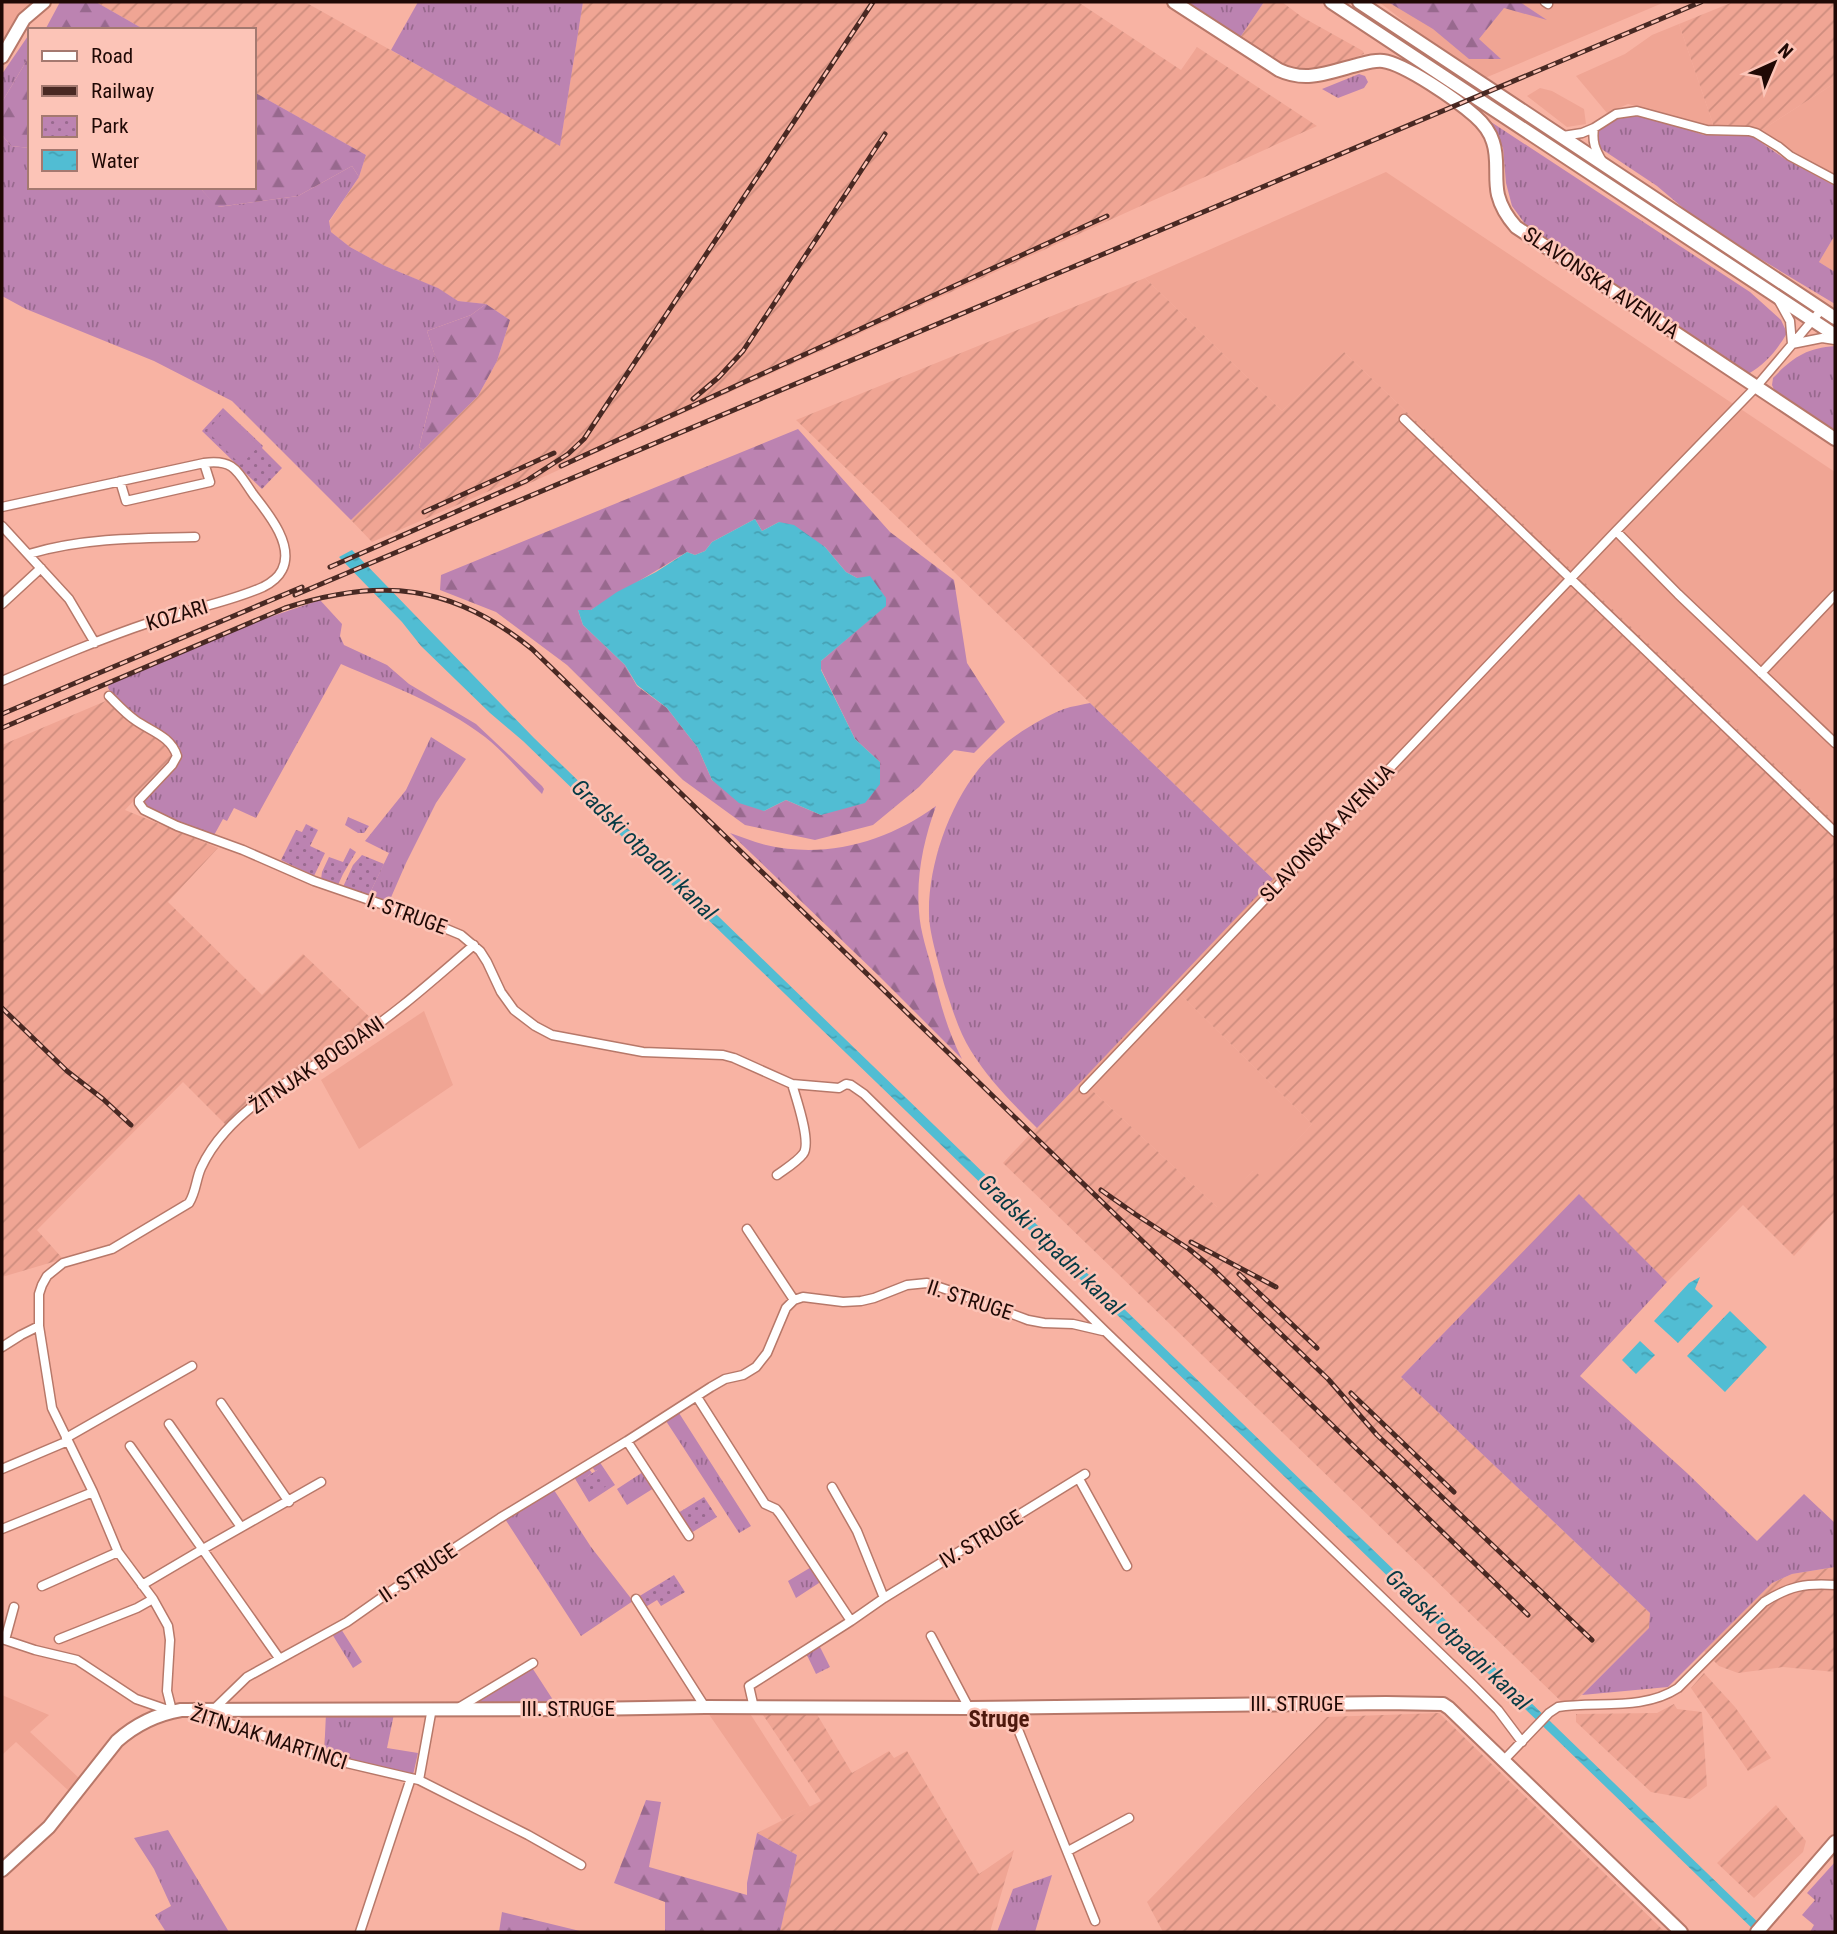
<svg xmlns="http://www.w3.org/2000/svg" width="1837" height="1934" font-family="'Roboto Condensed',sans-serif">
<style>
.built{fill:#f0a594}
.industrial{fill:url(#industrial-furrows)}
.grass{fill:url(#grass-tufts)}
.forest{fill:url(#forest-firs);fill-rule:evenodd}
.park{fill:url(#park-dots)}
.pitch{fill:#bc83b1}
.water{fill:url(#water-ripples)}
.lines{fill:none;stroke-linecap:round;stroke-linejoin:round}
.street-casing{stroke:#b77869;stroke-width:11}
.secondary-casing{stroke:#b77869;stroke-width:16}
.street{stroke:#fff;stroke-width:8}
.secondary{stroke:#fff;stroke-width:12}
.rail-casing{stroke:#492923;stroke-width:5}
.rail{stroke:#fcc4b7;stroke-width:2.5;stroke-dasharray:8;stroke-linecap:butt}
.labels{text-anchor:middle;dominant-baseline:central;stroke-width:5;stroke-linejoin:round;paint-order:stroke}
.street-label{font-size:21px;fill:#200905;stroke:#fcc4b7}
.water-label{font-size:23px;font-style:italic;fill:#063a44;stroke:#fcc4b7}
.neighbourhood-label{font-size:23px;font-weight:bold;fill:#4e190e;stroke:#fcc4b7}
</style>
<defs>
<pattern id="industrial-furrows" width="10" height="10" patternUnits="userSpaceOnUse" patternTransform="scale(1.75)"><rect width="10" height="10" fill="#f0a594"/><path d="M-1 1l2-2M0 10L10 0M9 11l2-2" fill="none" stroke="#ce8d7e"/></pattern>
<pattern id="grass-tufts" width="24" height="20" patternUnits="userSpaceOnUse" patternTransform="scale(1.75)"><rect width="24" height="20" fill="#bc83b1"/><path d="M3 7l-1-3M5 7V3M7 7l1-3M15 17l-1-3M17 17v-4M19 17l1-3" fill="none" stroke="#98698e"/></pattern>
<pattern id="forest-firs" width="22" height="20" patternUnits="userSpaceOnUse" patternTransform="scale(1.75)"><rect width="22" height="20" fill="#bc83b1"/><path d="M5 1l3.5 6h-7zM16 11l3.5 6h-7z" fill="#98698e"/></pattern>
<pattern id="park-dots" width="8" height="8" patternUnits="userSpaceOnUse" patternTransform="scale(1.75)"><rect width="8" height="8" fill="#bc83b1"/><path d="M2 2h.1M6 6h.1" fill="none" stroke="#98698e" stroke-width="1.8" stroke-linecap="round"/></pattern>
<pattern id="water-ripples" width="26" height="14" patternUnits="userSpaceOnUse" patternTransform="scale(1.75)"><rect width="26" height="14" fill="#51bdd3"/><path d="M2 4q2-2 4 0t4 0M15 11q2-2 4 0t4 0" fill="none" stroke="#46a1b4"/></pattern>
</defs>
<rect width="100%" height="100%" fill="#f8b3a3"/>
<path class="built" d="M2,2h30l-30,42z
M1379,2h286l-180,76 -50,-33z
M1679,24l35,103 -86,-23 -21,9 -31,-37 49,-22 27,-19z
M1835,83v93l-39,-21 -36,-24z
M1540,88l12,3 32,18 2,15 -19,3 -40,-31z
M1386,172l449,300v350l-491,-470 -62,59 -137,-133z
M1835,235v37l-16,-10z
M1171,985l141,139 -50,55 -9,-8 -35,37 -137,-128z
M424,1011l29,74 -94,64 -38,-69z
M2,1695l47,20 -19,17 50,47 -10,13 -54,-50 -14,13z
M749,1712l61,95 -28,13 -74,-107z"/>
<path class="industrial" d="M96,2h209l255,143 23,-143h495l103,68 16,-23 120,79 -809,367 -5,-8 -131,57 -21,-22 127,-124 19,-35 13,-41 -24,-16 -28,-3 -21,-13 -52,-22 -35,-19 -19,-15 -2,-10 30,-45 7,-22 -112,-63v-62h-109z
M1264,2h18l20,15 61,34 1,3 -51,17 -25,-2 -49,-30z
M1733,2h102v81l-75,48 -46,-4 -35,-103z
M1145,278l137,133 62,-59 491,470v389l-41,45 -51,-51 -76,77 -88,-87 -178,182 249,236v15l-82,80 -565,-545 78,-83 136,127 37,-37 8,8 50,-54 -141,-139 102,-106 -477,-459z
M108,700l23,23 26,13 15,14 1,9 -48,51 93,38 -50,54 94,93 41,-41 71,67 -64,42 -83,63 -44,-44 -146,148 26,29 -61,18v-532z
M1835,1567v105l-52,-5 -45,6 -19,-7 -15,-15 68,-68 20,-9z
M1704,1673l31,34 36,51 -23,13 -57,-83z
M1674,1704l3,5 25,3 5,74 -17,13 -39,-7 -75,-70v-8l81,-1z
M815,1711l37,62 37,-22 5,7 13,-7 72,123 35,-24 -24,82 -210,-1 17,-76 -40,-22 64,-32 -60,-89z
M1439,1713l226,219h-502l-16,-30 180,-185z
M1776,1805l30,36 -3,11 -49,46 -37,-35z"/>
<path class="grass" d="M418,2h165l-23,144 -169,-96z
M1183,2h81l-25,37z
M30,33v22l-28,47v-28z
M1359,74l6,2 3,6 -4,6 -26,10 -16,-9z
M1636,116l22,4 46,15 48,1 33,23 50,27v49l-16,27 16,10v32l-78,-47 -68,-44 -32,-27 -57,-38c-12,-23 18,-31 36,-32z
M1485,118l265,174 31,28 6,13c-10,17 -21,31 -39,41l-212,-135 -24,-33 -6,-23 -3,-35z
M2,135l9,11 19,2v39h169l19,20 80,-11 54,-30 7,11 -30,44 2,11 19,15 35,19 53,22 20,13 28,3 -15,11 -44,16 12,37 -20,79 4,3 -72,70 -119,-119 -78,-40 -128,-52 -24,-13z
M1835,346v87l-32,-21 -2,-3 -26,-17 -3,-7 1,-7c19,-20 33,-30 62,-32z
M320,600l22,24 -2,12 4,9 43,20 22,19 67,40 66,62 2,3 -2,5c-19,-19 -37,-41 -57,-57 -43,-33 -96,-52 -144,-73l-85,154 -22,-10 -7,13 -4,-2 -10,18 -62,-25 -9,-11 37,-45c-24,-21 -53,-41 -71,-68l1,-5 152,-63z
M1090,703l183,176 -236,249c-24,-24 -48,-48 -66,-77 -12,-19 -19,-43 -26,-64 -5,-19 -16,-54 -16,-73 -1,-47 19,-106 49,-144 19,-24 57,-50 86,-61 8,-3 18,-4 26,-6z
M431,737l35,22 -30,44 -30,60 -17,39 -20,-7 20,-42 -24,-12 41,-51z
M348,817l21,9 -5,7h-6l-13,-8z
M1579,1194l88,88 -87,94 107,97 70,68 47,-47 31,29v44l-43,7 -20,9 -104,104 -86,8 67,-67 1,-15 -249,-236z
M679,1413l72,113 -12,7 -73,-112z
M599,1461l16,24 -26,17 -15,-25 15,-8 3,4 -11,8 18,-12 -4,2 -3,-4z
M643,1472l11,16 -27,17 -10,-16z
M554,1490l37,57 42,54 -52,35 -76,-117z
M813,1566l9,15 -26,17 -8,-17z
M341,1629l21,33 -9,6 -21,-34z
M819,1645l11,22 -14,7 -10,-21z
M326,1713l68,1 -7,34 31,5 -5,22 -89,-19z
M168,1830l61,102h-63l-11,-17 16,-9 -17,-37 -20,-31z
M1835,1862v70h-25l4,-7 -12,-10 13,-15 -8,-7z
M1052,1875l-17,57h-38l16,-43z"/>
<path class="forest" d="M60,2h36l49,28h-100z
M1388,2h132l27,18 -43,-12 -25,31 22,20h-32l-36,-30z
M30,55v93l-19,-2 -9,-11v-33z
M254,92l112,63 -7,22 -7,-11 -54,30 -81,11 -18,-20h55z
M486,304l24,16 -13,41 -19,35 -55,54 -4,-3 20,-78 -12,-38 44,-16z
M798,429l92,103 64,48 13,83 38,59 -31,31 -20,-3 -35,37 -46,38 -58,15 -70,-15 -62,-45 -116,-115 -71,-53 -56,-22 1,-15zM755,519l7,12 17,-9 46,25 21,25 11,6 28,28 -64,55v8l34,70 25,23 -59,53 -35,-15 -22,11 -52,-31 -14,-32 -31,-40 -30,-22 -12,-21 -42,-40 -5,-15h13l96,-58 8,3 10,-4 7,-9z
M936,806c-12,33 -20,69 -17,105 1,21 9,42 14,62 7,30 15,59 29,86l-85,-85 -147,-141c12,4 24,9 36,12 60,14 121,-3 170,-39z
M646,1800l15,2 -12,65 98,28v-12l10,-50 40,22 -17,77h-115v-30l-51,-19z
M502,1912l82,20h-85z"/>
<path class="park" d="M223,408l40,38 -1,2 20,20 -20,21 -60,-58z
M306,824l12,6 -8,16 15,7 -11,23 -33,-16 15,-30 6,2z
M350,848l6,4 -13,22 -5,11 -17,-5 1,-8 7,-15 14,5z
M362,855l22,9 -15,31 -26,-8 10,-22z
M599,1469l10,15 -18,13 -11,-16z
M704,1497l13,20 -26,16 -13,-20z
M674,1575l11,17 -24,14 -4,-6 -13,8 -6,-11z"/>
<path class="pitch" d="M223,413l36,33 -18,19 -34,-34z
M531,1666l24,37 -80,1v-4z"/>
<path class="water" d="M755,519l7,12 17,-9 15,3 31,22 21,25 11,6 13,-2 16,22v8l-65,55v9l34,69 25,23v22l-15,19 -44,12 -35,-15 -22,11 -25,-8 -27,-23 -14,-32 -31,-40 -30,-23 -12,-20 -42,-40 -5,-15h13l26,-18 39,-20 31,-20 8,3 10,-4 7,-9z
M352,550l182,188 1234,1194h-12l-1233,-1191 -33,-28 -69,-67 -19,-24 -63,-65z
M1700,1277l-5,12 18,17 -35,37 -24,-22 35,-38z
M1730,1311l37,36 -42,45 -38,-36z
M1640,1341l15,14 -19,19 -14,-14z"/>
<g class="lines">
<defs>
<path id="street" d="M1545,2l3,2
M1594,128c-2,14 1,21 8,33
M1563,136l19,-3 12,-5 22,-14 21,-3 70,19 42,1 7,2 23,14 11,9 45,24
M1779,301l11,20 2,23
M1792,344l30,-6 13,2
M1404,419l431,413
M2,507l202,-44 6,19 -84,19 -6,-20
M2,526l67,73 26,44
M1616,531l62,63 157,149
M29,554c53,-16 110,-16 166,-17
M2,604l39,-36
M1761,673l74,-78
M2,681c49,-21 98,-42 149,-59 37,-13 76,-19 112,-35 8,-4 15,-9 19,-17 13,-25 -15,-58 -29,-76 -16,-23 -19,-35 -49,-31
M109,696c8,8 16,17 26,24 15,11 36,16 42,36l-5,9 -33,35v3l5,7 33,16 66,24 71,31 99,34 48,20 19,16 7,11 14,30 13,18 21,16 17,9 91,17 80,3 11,3 58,26 47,4 7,-4 5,1 13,9 241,237 367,353 26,26 24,32
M1084,1089l532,-558 140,-144 66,-78
M777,1175c8,-6 20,-13 26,-21 9,-11 -7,-56 -11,-70
M747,1229l47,71
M2,1347l19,-12 18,-9
M697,1397l68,107 11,5 4,5 71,107
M221,1403l68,99
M169,1424l72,103
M66,1438l126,-72
M627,1441l62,95
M130,1446l149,212
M2,1469l66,-28
M1079,1479l48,87
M832,1487l25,44 27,67
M2,1529l91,-37
M142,1585l61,-36 118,-67
M42,1586l76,-34
M636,1599l69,108
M931,1636l38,72
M2,1639l33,11 42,10 59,39 35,12
M59,1639l78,-31 16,-9
M5,1640l9,-33
M460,1707l73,-44
M1009,1707l86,214
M754,1708l-5,-22 102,-65 33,-23 201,-124
M213,1710l34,-33 100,-55 71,-50 82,-54 127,-77 84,-54 14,-8 18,-4 13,-8 11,-14 19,-45 8,-8 9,-3 40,5 18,-1 13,-3 33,-13 20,-2 21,7 80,30 16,3 29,1 30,7
M172,1711l-5,-20 3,-51 -2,-14 -15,-27 -35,-47 -25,-60 -41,-84 -13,-82v-32l3,-9 5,-9 16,-13 49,-14 77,-46c7,-11 7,-24 12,-35 6,-13 15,-26 24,-36 35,-39 84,-62 127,-90 44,-28 82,-63 122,-97
M201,1713l120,44 98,23 109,55 53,30
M1504,1760l45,-47 9,-6c39,-6 85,4 120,-19l86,-86c26,-16 41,-19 71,-17
M419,1780l13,-72
M1068,1851l61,-33
M360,1932l51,-154"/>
<path id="secondary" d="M1174,2l105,68c28,13 50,2 78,-5 8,-2 17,-5 26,-4 22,3 74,39 92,55 8,7 15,16 18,26 6,17 1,36 5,53 3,12 10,23 18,32l319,212
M1331,2l504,333
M1359,2l476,316
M2,57l22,-38 20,-17
M2,1870l47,-43 68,-86c18,-16 41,-27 64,-31l404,-1 120,-2 264,1 417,-5 57,1 6,4 232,224
M1757,1932l78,-90"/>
</defs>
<use href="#street" class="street-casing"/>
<use href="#secondary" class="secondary-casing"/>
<use href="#street" class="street"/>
<use href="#secondary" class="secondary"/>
<defs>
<path id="rail" d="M693,399l26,-22 24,-26 142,-217
M561,466l546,-250
M424,512l130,-59
M330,567l196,-86 42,-27 16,-15 289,-437
M295,595l1406,-593
M2,714l300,-127
M2,728l283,-120c96,-31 167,-24 247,41l996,966
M2,1008l65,63 36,28 28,26
M1101,1190l34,24 54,35 23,19 116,111 49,56 215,205
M1191,1242l85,45
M1239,1274l78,74
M1351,1393l103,99"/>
</defs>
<use href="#rail" class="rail-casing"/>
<use href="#rail" class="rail"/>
</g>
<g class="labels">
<g class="street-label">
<text transform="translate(1601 283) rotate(34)">SLAVONSKA AVENIJA</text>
<text transform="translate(177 615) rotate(-17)">KOZARI</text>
<text transform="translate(1327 833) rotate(-46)">SLAVONSKA AVENIJA</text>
<text transform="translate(407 914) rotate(20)">I. STRUGE</text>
<text transform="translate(317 1065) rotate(-34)">ŽITNJAK BOGDANI</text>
<text transform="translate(970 1300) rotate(18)">II. STRUGE</text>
<text transform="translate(981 1539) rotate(-31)">IV. STRUGE</text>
<text transform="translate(418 1573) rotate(-34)">II. STRUGE</text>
<text x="1297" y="1704">III. STRUGE</text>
<text x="568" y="1709">III. STRUGE</text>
<text transform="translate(269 1738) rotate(18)">ŽITNJAK MARTINCI</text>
</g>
<g class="water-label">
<text transform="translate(644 850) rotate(44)">Gradski otpadni kanal</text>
<text transform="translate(1051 1245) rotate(44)">Gradski otpadni kanal</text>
<text transform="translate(1458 1640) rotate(44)">Gradski otpadni kanal</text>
</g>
<g class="neighbourhood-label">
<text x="999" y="1719">Struge</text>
</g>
</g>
<rect width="1837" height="1934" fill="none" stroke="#200905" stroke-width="7"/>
<rect x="28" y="28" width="228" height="161" fill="#fcc4b7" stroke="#a47970" stroke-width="2"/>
<rect x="42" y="51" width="35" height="10" fill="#ffffff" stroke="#a47970" stroke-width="2"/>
<text x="91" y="63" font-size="21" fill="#200905">Road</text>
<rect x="42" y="86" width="35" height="10" fill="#492923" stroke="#a47970" stroke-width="2"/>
<text x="91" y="98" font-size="21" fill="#200905">Railway</text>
<rect x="42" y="116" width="35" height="21" fill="url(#park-dots)" stroke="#a47970" stroke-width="2"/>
<text x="91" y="133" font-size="21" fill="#200905">Park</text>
<rect x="42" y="150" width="35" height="21" fill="url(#water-ripples)" stroke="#a47970" stroke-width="2"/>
<text x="91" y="168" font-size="21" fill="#200905">Water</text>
<g transform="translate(1774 63) rotate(44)" stroke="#fcc4b7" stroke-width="5" paint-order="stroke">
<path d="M0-5L12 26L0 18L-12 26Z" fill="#200905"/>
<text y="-10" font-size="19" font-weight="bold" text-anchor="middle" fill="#200905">N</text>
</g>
</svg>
